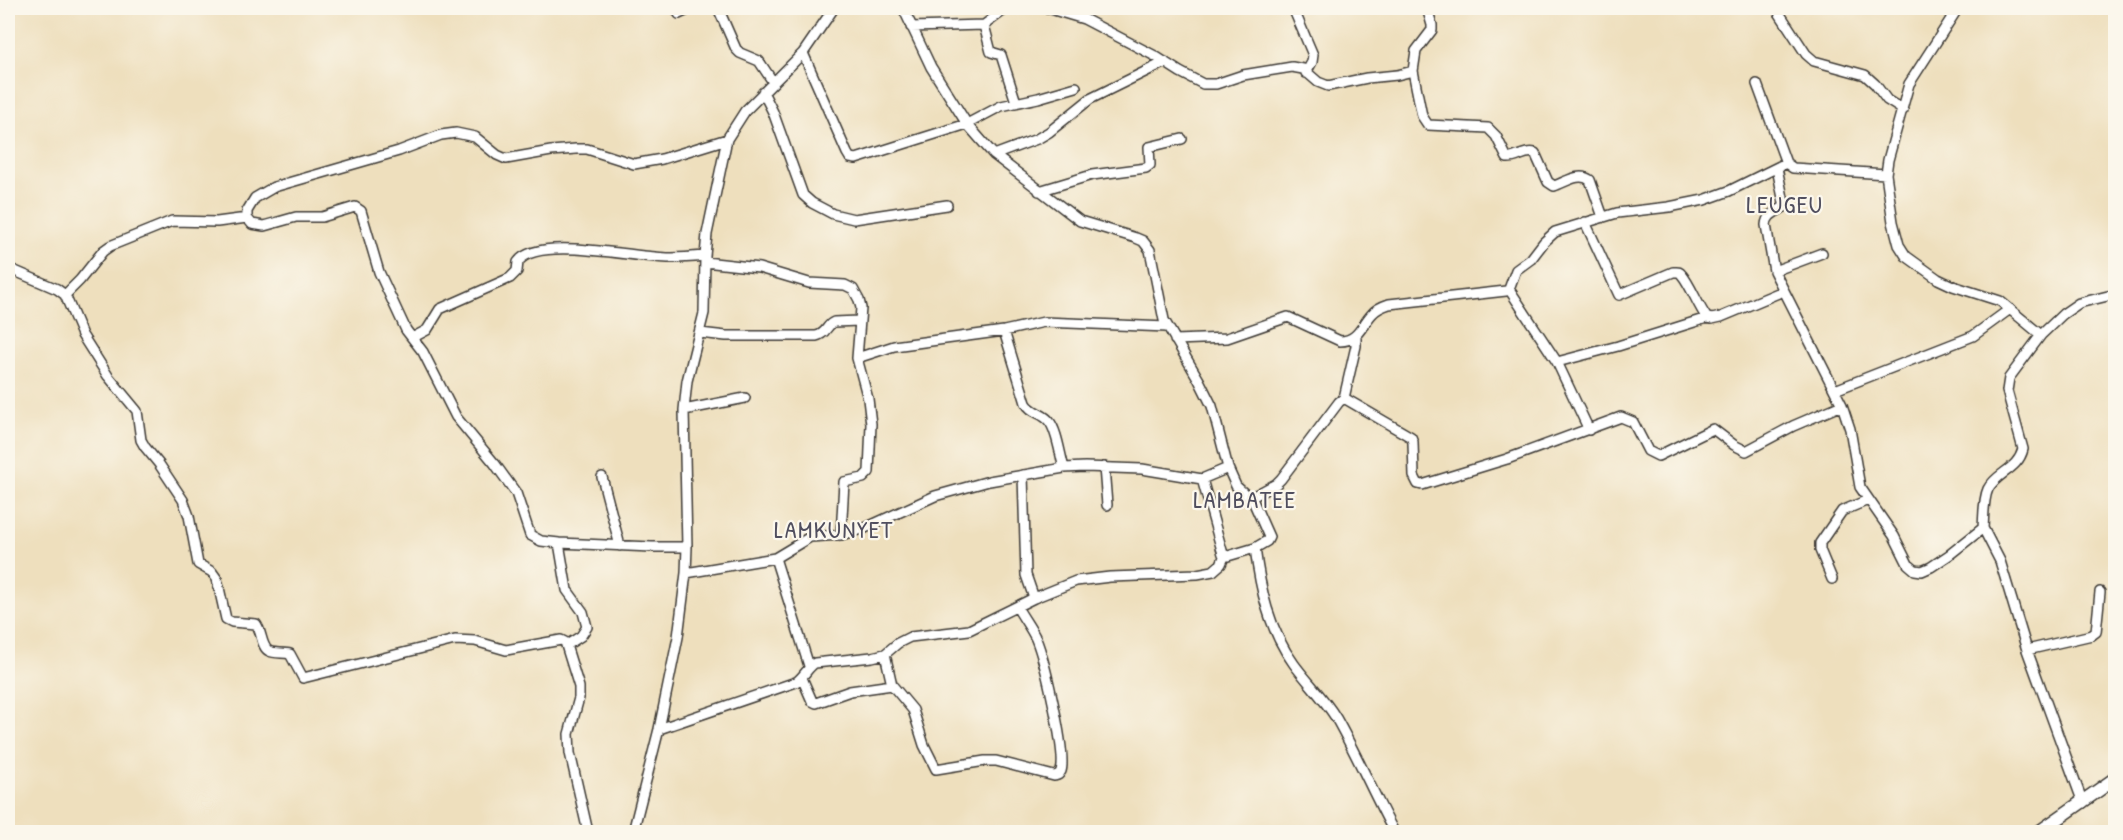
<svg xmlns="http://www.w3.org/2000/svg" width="2123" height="840" font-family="'Patrick Hand',sans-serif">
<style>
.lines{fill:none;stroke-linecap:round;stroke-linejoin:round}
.minor-casing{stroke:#3c3934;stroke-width:12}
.major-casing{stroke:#3c3934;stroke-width:15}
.minor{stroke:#fff;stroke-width:9}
.major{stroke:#fff;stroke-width:12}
.labels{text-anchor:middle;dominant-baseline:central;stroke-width:4.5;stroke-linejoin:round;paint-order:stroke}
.quarter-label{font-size:24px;letter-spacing:1.5px;fill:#504e5e;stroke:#fbf7ec}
</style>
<rect width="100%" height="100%" fill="#fbf7ec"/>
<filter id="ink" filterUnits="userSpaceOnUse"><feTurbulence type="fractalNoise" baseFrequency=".0167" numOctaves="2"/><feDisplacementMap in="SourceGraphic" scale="12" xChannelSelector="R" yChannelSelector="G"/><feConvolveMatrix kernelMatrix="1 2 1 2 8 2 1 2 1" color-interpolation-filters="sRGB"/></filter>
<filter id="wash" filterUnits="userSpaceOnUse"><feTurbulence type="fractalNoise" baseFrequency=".008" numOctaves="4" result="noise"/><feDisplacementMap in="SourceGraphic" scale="24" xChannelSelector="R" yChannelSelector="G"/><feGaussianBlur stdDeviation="1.35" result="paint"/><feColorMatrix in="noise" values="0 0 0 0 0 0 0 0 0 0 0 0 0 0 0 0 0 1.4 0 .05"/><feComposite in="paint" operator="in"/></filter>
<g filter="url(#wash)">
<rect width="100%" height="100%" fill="#eedfbd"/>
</g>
<g filter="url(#ink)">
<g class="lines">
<defs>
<path id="minor" d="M676,8l3,6 13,-6
M718,8l18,41 4,4 19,8 14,21
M903,8l28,59 36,57 27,31 86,66 56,17 7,3 7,9 14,70 35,60 13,26 16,62 8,18 17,15 16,36 -2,4 -12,7c5,40 14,82 39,116 13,18 30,34 42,54 21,37 38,77 58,114
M1047,8l37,11 71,37 25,16 23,12h13l27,-9 49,-8 11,2 15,13 10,4 39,-8 30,-3 16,-4 3,-20 16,-21v-5l-5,-17
M1293,8l20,47 -1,7 -6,11
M1776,8l30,46 8,7 51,14 10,9 12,16 16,10
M1958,8l-49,76 -21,76 -2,14 7,48 6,23 7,11 32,23 15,7 47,15 41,34
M984,25l23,-17
M911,27l73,-2 7,27 10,3 15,47
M803,53l44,100 3,5 6,1 111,-35 34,-18 37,-8 38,-11
M1413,71l9,45 6,9 60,3 8,8 11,22c10,1 18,-8 28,-5l13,29 6,4c12,-4 25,-14 36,-6l13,37
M1757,84l29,79 7,5 93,6
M763,92l10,20 30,83 9,8 21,11 21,5 93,-14
M994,155l43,-16 12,-7 41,-33 75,-37
M1777,168l7,35v4c-9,6 -17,7 -18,18l8,46 68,134 8,24 10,58 34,49 14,28 7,6 7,1 9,-4 18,-12 34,-27 17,33 27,89 56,153
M1039,191l53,-16 54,-7 4,-3 -1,-18 33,-8
M247,218l5,6 12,2 32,-9h26l33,-10 6,4 18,61 27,58 17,22 33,65 39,47 21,29 14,42 11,6 18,2 93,4h35
M1585,222l34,73 54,-23c5,0 6,-1 9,3 8,9 16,31 25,43
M705,262l54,6 50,15 36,2 8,4 6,11 2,8 -4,50 11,41 3,25 -2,48 -6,6 -19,4 -3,53
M8,268l49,21 8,6 15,-15 23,-29 7,-5 62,-25 45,1 30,-4v-7l8,-13 19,-11 125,-36 42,-16 15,-2 19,4 22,18 9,4 45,-8 25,-2h11l47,15 28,-5 65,-20
M1774,271l48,-18
M1509,289l48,73 32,68
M65,295l17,40 26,41 29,35 4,29 4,7 14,17 24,36 6,16 9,48 14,8 5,7 9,40 6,3 24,2c6,7 5,23 13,27 6,3 15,1 21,3l13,24 152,-38 20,1 31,9 55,-10 4,2 14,45v11l-10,36 1,19 18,79
M1004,331l22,72c5,10 17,10 23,18 8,9 11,34 15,47
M700,333l26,3h90c11,-2 10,-11 18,-14l25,-1
M412,338l15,-8 13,-21 70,-31 7,-7 1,-9c19,-28 121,-3 154,-4 11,0 22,-1 33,-2
M1175,340l52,-2 61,-21 52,24c18,0 21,-15 32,-27 4,-5 11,-8 17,-10l117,-13 3,-2 7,-19 15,-11 13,-17 11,-10 62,-19 52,-6 35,-7 25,-9 57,-28
M857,358l37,-12 110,-15 40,-9 123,5
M1557,362l61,-16 89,-28 5,1 9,-2 62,-26
M1835,390l138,-54 37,-27
M1344,398l67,39 2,5 1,34 4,8 4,1 85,-26 114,-42 12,5 15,29 10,5 55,-27 21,16 12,6 47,-25 49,-21
M684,410l61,-12
M1104,467l3,38
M1023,475l3,100 8,23
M602,477l18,69
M1202,479l21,75 5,2 27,-8
M1250,498l26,-14 5,-5 58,-77 5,-4 12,-52v-10
M1983,528c1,-11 0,-28 5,-39 9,-17 30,-19 35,-40l-16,-58 2,-13 32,-43 22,-21 16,-11 37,-9
M559,543l8,47 16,22 4,15 -6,9 -14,9
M775,558l34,108
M686,573l89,-15 35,-21 31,-2 22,-6 72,-33 54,-15 75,-13 21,-1 57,2 60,10 26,-11
M1832,579l-12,-29v-7l22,-32 26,-11
M2027,650l65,-15 4,-3 4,-40
M885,654l7,31 21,25 11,35 12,24 49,-8h11l58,15c4,-1 5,-1 7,-5 6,-17 -17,-113 -25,-132 -5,-11 -13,-21 -19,-32
M802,678l10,23 4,2 34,-12 42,-6
M659,729l137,-47c8,-5 11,-14 19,-19l57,-6 13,-3 13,-11 12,-6 59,-7 65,-32 42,-17 34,-4 87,-3 16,-3 8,-7 4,-9
M633,832l26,-103 19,-92 8,-64 1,-26 -3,-137 3,-29 17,-68 1,-57 2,-22 20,-95 18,-28 58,-58 31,-45"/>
<path id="major" d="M2039,832l77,-54"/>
</defs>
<use href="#minor" class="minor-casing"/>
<use href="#major" class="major-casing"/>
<use href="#minor" class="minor"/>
<use href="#major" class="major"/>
</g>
</g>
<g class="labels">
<g class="quarter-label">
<text x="1785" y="204">LEUGEU</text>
<text x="1245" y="499">LAMBATEE</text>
<text x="834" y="529">LAMKUNYET</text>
</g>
</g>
<rect width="2123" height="840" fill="none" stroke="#fbf7ec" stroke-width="30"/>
</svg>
